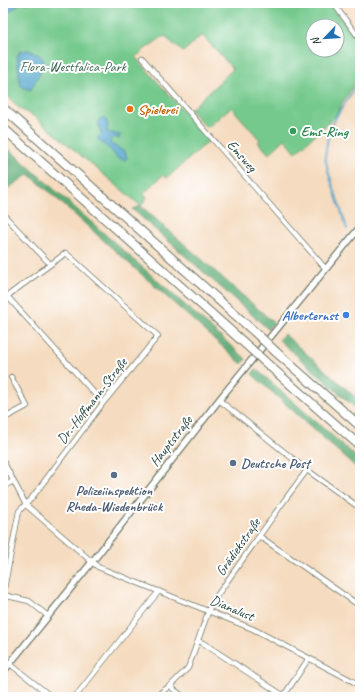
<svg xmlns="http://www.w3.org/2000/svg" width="363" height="700" font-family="Caveat,sans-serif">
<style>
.green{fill:#75c98d;stroke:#4a8360;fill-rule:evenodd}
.forest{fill:#60ad78;stroke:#407556}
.water{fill:#50a4cb;stroke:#387080}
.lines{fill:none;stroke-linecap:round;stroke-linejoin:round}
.stream{stroke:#50a4cb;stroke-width:2}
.minor-casing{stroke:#6a7465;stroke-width:6}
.tertiary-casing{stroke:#6a7465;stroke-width:8}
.motorway-casing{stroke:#6a7465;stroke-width:10}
.minor{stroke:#fff;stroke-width:4.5}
.tertiary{stroke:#fff;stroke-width:5.5}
.motorway{stroke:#fff;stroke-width:8}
.motorway-bridge-casing{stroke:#6a7465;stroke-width:10;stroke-linecap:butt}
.motorway-bridge{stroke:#fff;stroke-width:8}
.food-dot{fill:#e8710a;stroke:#fff;stroke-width:1.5}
.leisure-dot{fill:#2e9e5b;stroke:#fff;stroke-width:1.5}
.shop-dot{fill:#3f7fe0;stroke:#fff;stroke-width:1.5}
.service-dot{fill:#5c6f8a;stroke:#fff;stroke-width:1.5}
.labels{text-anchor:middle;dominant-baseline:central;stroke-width:4;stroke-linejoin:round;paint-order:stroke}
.park-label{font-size:14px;fill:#39674f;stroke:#fff}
.food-label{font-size:14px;font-weight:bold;fill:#c56008;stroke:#fff;text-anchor:start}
.leisure-label{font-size:14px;font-weight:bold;fill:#27864d;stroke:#fff;text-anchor:start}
.street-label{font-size:14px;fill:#1f3d34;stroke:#fff}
.shop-label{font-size:14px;font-weight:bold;fill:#366cbe;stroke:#fff;text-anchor:end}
.service-label{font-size:14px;font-weight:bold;fill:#4e5e75;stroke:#fff;text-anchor:start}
</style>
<rect width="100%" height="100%" fill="#fff"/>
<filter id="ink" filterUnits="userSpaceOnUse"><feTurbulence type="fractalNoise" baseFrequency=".025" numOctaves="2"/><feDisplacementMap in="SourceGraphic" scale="8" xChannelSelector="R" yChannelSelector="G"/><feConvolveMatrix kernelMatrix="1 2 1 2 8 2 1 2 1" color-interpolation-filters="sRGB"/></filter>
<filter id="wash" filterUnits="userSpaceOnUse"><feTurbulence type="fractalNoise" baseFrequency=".012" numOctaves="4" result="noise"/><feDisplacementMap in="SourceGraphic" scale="16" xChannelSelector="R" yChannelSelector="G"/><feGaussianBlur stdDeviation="0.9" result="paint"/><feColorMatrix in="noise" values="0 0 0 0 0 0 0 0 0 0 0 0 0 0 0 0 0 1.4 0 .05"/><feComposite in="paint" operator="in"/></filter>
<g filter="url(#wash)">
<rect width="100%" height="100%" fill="#f5dbbf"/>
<path class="green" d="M3,3h327l30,40v33l-18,27 -7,14 -39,35 -11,-13 -16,15 -11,-12 2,-2 -29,-33 -24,21 -17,-18 43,-41 -31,-34 -19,17 -19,-16 -22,15 -6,7 74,82 -43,38 -4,-3 -20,19 4,3 -6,9 -106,-89 -15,-8 -17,-18zM313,26h24v24h-24z"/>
<path class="forest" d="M3,144l243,215 -4,5 -213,-190 -26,18z
M141,206l133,117 -6,6 -136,-120z
M284,334l76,67v11l-81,-72z
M256,369l104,91v11l-108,-97z"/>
<path class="water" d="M3,3h17l-17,15z
M28,50c30,10 10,22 3,40l-7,-2 -4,-3 -3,-29 3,-5z
M104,117l4,7 -1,8 13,3 -1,4 -5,-2 -3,2 -1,3 1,2 14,8 2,6 -2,2 -8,-2 -6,-8 -13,-10v-3l3,-3 -3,-12 2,-3z"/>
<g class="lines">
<path class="stream" d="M347,229l-19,-58 -3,-15 3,-19 8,-20 24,-37"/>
</g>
</g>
<g filter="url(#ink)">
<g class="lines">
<defs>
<path id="minor" d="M333,3l27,36
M142,58l183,210
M3,214l47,50
M7,296l96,107
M3,299l63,-46 92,83 -55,67 -72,96 -12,12 -16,83
M219,400l88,70 53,38
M3,419l24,-13 -16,-29
M3,461l23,44 72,62 155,62 107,56
M3,487l10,-6
M259,536l101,70
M3,595l26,6 19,15
M198,641l5,2 81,53
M10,664l42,33
M171,685l2,4 11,8
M75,697l84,-106
M155,697l16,-12 17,-17 23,-64 73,-103 23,-31
M283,697l26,-39
M359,697l1,-2"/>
<path id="tertiary" d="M3,672l89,-110 127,-162 141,-173"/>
<path id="motorway" d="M3,108l255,227
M3,128l248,221
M276,352l84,74
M264,361l96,85"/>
</defs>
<use href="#minor" class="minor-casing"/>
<use href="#tertiary" class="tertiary-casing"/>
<use href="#motorway" class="motorway-casing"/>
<use href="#minor" class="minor"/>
<use href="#tertiary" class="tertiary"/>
<use href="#motorway" class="motorway"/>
<defs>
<path id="motorway-bridge" d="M258,335l18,17
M251,349l13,12"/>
</defs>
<use href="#motorway-bridge" class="motorway-bridge-casing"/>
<use href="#motorway-bridge" class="motorway-bridge"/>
</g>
</g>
<circle class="food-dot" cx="130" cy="109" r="4"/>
<circle class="leisure-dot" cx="293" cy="131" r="4"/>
<circle class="shop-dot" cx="346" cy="315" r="4"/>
<g class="service-dot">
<circle cx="233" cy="463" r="4"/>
<circle cx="114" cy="475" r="4"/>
</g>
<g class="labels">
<g class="park-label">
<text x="73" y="66">Flora-Westfalica-Park</text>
</g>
<g class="food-label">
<text x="138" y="109">Spielerei</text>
</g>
<g class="leisure-label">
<text x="301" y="131">Ems-Ring</text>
</g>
<g class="street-label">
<text transform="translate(242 156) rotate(49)">Emsweg</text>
<text transform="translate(92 401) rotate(-52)">Dr.-Hoffmann-Straße</text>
<text transform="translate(171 441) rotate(-52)">Hauptstraße</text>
<text transform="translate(238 547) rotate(-55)">Grädiekstraße</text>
<text transform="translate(232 608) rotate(23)">Dianalust</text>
</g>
<g class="shop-label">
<text x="338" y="315">Alberternst</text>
</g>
<g class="service-label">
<text x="241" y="463">Deutsche Post</text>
<text x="114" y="490" text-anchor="middle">Polizeiinspektion<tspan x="114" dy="16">Rheda-Wiedenbrück</tspan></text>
</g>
</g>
<rect width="363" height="700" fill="none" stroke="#fff" stroke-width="16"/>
<g transform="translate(325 38) rotate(245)"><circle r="19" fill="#ffffff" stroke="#a5b1ae"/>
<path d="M0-3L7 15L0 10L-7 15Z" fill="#1f6fb2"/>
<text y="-6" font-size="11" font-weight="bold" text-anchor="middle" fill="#1f3d34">N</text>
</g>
</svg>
